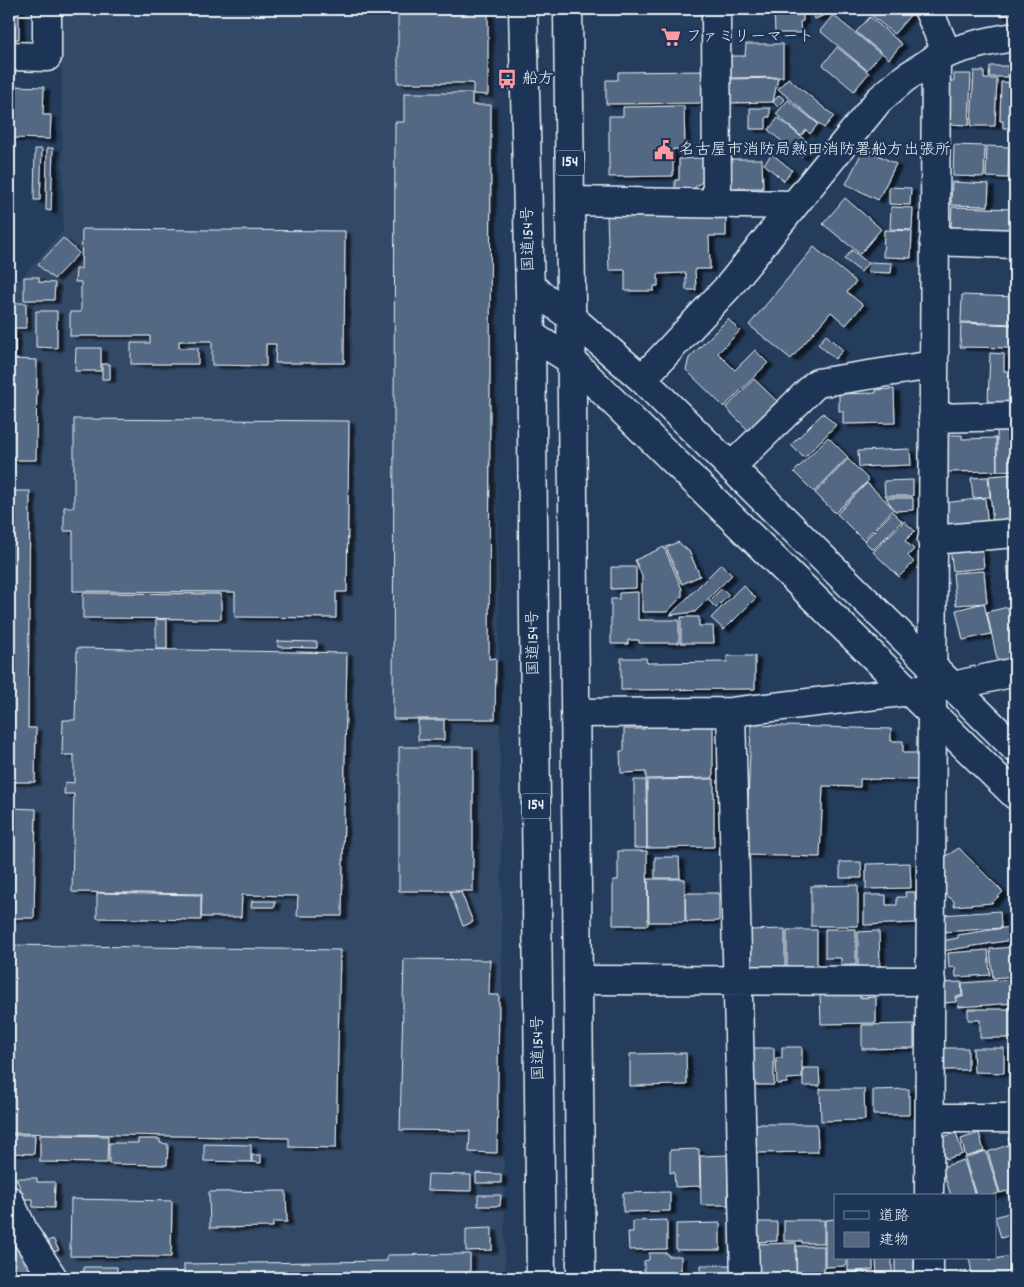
<svg xmlns="http://www.w3.org/2000/svg" width="1024" height="1287" font-family="Dekko,'Klee One',sans-serif">
<style>
.built{fill:#334a68}
.water{fill:#657890;stroke:#99a8ba}
.building{fill:#536782;stroke:#e8f1f8;filter:url(#shadow)}
.lines{fill:none;stroke-linecap:round;stroke-linejoin:round}
.street-casing{stroke:#e8f1f8;stroke-width:31}
.secondary-casing{stroke:#e8f1f8;stroke-width:31}
.highway-casing{stroke:#e8f1f8;stroke-width:31}
.street{stroke:#1d3557;stroke-width:28}
.secondary{stroke:#1d3557;stroke-width:28}
.highway{stroke:#1d3557;stroke-width:28}
.labels{text-anchor:middle;dominant-baseline:central;stroke-width:5;stroke-linejoin:round;paint-order:stroke}
.shield{fill:#1d3557;stroke:#abb9c8;stroke-width:1}
.shield-label{font-size:15px;font-weight:bold;fill:#e8f1f8}
.poi-label{font-size:16px;fill:#e8f1f8;stroke:#1d3557;text-anchor:start}
.street-label{font-size:16px;fill:#e8f1f8;stroke:#1d3557}
</style>
<defs>
<filter id="shadow"><feDropShadow dx="5.5" dy="3" stdDeviation="1" flood-color="#0009"/></filter>
</defs>
<rect width="100%" height="100%" fill="#253d5d"/>
<filter id="ink" filterUnits="userSpaceOnUse"><feTurbulence type="fractalNoise" baseFrequency=".02" numOctaves="2"/><feDisplacementMap in="SourceGraphic" scale="10" xChannelSelector="R" yChannelSelector="G"/><feConvolveMatrix kernelMatrix="1 2 1 2 8 2 1 2 1" color-interpolation-filters="sRGB"/></filter>
<g filter="url(#ink)">
<path class="built" d="M61,9h432l12,1269h-443l-32,-53 -21,-49v-904l10,9 44,-50z"/>
<path class="water" d="M9,1237l22,38 2,3h-24z"/>
<path class="building" d="M9,9h10v30h-10z
M398,9h90v86l-15,-1v-11h-75z
M774,9h29v12l-3,1 1,11h-26z
M811,9h28l-24,10z
M877,9l11,1 1,-1h20l4,3 -19,22 -23,-19z
M996,9h19v4l-15,3z
M833,15l48,39 -14,16 -47,-39z
M870,17l32,27 -13,15 -33,-27z
M746,44h37v33l-53,1v-22h15z
M837,47l32,26 -15,18 -31,-26z
M990,66h18v11h-19z
M705,71l1,32 -100,1v-24h12v-8z
M974,71h10v8h13l-2,47h-24z
M954,74h17l-2,51 -24,-1 1,-44 8,1z
M778,78l-5,24 -43,1v-24z
M788,78l46,38 -10,12 -46,-39z
M1001,82l14,1v45h-12v-7h-3z
M9,86l35,1 -1,28h8l-1,24 -41,-1z
M404,93h68v12h19l-2,554 7,-1 -1,61h-102l2,-597h9z
M779,95l6,5 -7,7 -5,-5z
M788,100l30,24 -8,10 -4,-4 -5,6 -25,-22z
M684,106l1,43h-12v27l-64,1v-61h14v-9z
M750,108h20v9h-4v12h-16z
M778,118l33,27 -10,12 -33,-27z
M954,145l31,1 -1,31 -31,-1z
M987,146l22,1 -1,31 -22,-1z
M47,148h6l-2,63 -5,-1z
M864,148l32,16 -18,36 -32,-16z
M35,149h7l-2,51h-6z
M772,154l20,16 -8,11 -20,-17z
M703,158v23l-10,8h-18v-9h4v-21z
M731,159h31l1,29h-32z
M1012,168h3v38l-5,-1z
M952,182l37,2 -1,22 -37,-1z
M889,187l22,1 -1,17 -21,-1z
M845,198l36,31 -21,25 -37,-30z
M891,207l22,1 -1,22 -22,-1z
M952,207l63,2v23l-64,-2z
M726,214v22h-17l1,33h-15l1,21h-10v-17l-28,1v12h-4v5h-29v-21h-16l-2,-55z
M82,229l263,2 -1,132h-69l1,-19h-10v22l-54,-1v-24h-33v7h19v16h-67v-21h19v-7h-80v-24h11v-30h-6l1,-13h5z
M884,230l28,1 -1,27 -28,-1z
M63,238l16,15 -25,26 -16,-14z
M814,247l42,35 -9,10 16,13 -17,20 -15,-13 -40,47 -42,-34z
M852,250l16,13 -7,9 -17,-13z
M869,262l23,1 -1,10 -23,-1z
M24,277h15v5l16,1 -1,17h-30z
M962,295l53,2v27l-54,-2z
M10,303h16v25h-16z
M36,311h21v37l-21,-1z
M728,319l12,12 -22,22 17,17 20,-20 13,13 -44,44 -38,-37 3,-12z
M961,323l54,2v23l-55,-1z
M9,330h6v26l-6,-1z
M826,335l17,15 -8,9 -17,-15z
M76,348h25v23h-26z
M990,353l14,1v17h6l1,-15 4,1v45h-27z
M9,359l28,1 -1,100h-27z
M102,364h8v15h-8z
M754,379l24,23 -11,10 2,1 -19,19 -24,-24z
M894,389l1,34 -52,1v-13h-4v-17l37,-1v-3z
M823,413l13,12 -32,33 -13,-13z
M74,419l275,2 -2,171h-11v26l-101,-1v-25l-162,-1v-60h-9v-24h10z
M1015,427v43l-18,1v-43z
M946,435h16v4l34,-1 1,33 -50,1z
M828,437l20,20 -34,35 -20,-20z
M910,449l1,16 -52,2 -1,-16z
M848,459l21,21 -34,33 -20,-20z
M1015,474v49l-22,2 -4,-49z
M988,477l2,20 -17,1 -2,-20z
M913,480v16h-28l-1,-15z
M867,483l27,26 -31,31 -26,-26z
M9,491h21l-2,237h8l-1,54h-26z
M886,498h27v12l-18,1z
M985,498l3,28 -35,3 -7,-8 -2,-18z
M893,512l9,9 -29,29 -9,-9z
M904,521l11,10 -10,10 9,8 -6,7 6,6 -15,15 -26,-25z
M678,542l11,9 11,25 -18,8 -16,-37z
M982,545l2,23 -31,3 -3,-23z
M664,547l18,42v7l-15,16h-25v-36l-7,-16z
M1015,561v28l-5,1 -3,-28z
M721,564l11,11 -37,37 -25,3z
M611,567h25v21l-25,1z
M984,571l3,32 -31,2 -3,-32z
M743,585l13,13 -32,32 -13,-12z
M722,588l7,7 -13,13 -7,-7z
M638,592v28h41v23h-40v-3h-11v4h-17v-45h8v-6z
M83,593l138,1v25l-138,-1z
M984,603l7,31 -28,6 -7,-30z
M1008,607l7,34v20l-17,3 -11,-52z
M1015,610v24l-5,-23z
M681,617h18v9h14l1,17h-33z
M156,619l11,1v29h-11z
M278,641l39,1v6l-39,-1z
M77,648l270,5 -5,263h-45l1,-20 -56,-1 -1,22h-40l1,-23 -130,-2 2,-98h-10l1,-12 9,1v-28h-12l1,-35h12z
M727,656h28v33l-134,1v-32h25l1,5 80,-1z
M418,720h26v20h-26z
M713,724v54l-67,1v-7l-25,1 -1,-22h4v-22h21v-4z
M751,725l140,4v12h12v12h15l-1,27 -57,-1v8l-37,-1 -3,71 -74,-2z
M399,747h74v144h-74z
M714,779v68l-67,1v-68z
M634,780h12l1,68h-13z
M9,808l27,1 -2,109h-25z
M959,848l44,44 -11,11 -38,3v-5l-9,-7 -2,-36z
M618,851h29l1,74h-35v-45h5z
M655,857h24l1,21h-25z
M840,862h21l1,16h-22z
M910,863l1,25 -45,1v-25z
M648,879h37v43h-36z
M858,885v41h-47v-40z
M450,892h11l12,30 -10,4z
M905,892h10l1,31 -52,2v-30h22v10h11v-8h9z
M97,893l104,2v25l-104,-2z
M685,893h34v28l-33,1z
M252,901h23v6h-24z
M1000,911l1,17 -59,4 -1,-17z
M1010,927l2,13 -69,11 -2,-10 17,-3v-3z
M785,929v37h-36l-1,-36z
M825,929h31v36h-15v-7h-16z
M787,930h30v36l-30,1z
M879,931l1,36h-22v-35z
M9,945l331,5 -4,198 -47,-1v-9l-280,-5z
M1014,947l1,5v24l-22,2 -3,-29z
M988,950l2,25 -34,2 -1,-10 -6,1 -1,-15z
M404,959l86,1 -1,35h10l-2,158 -28,-1 1,-21 -70,-1z
M1015,979v24l-57,4 -1,-10h6l-1,-14z
M961,982l1,14h-7l1,6 -13,1 -2,-20z
M859,993l1,5 16,-1v26l-55,1 -1,-30z
M968,1009h47v29h-35v-18h-12z
M914,1024v24l-52,1v-24z
M782,1047h20v31l-15,1v4l-10,1 -1,-26h6z
M750,1048h24v37h-23z
M939,1048h29v22h-29z
M973,1048h31v25l-30,-1z
M686,1053l1,32 -57,1v-32z
M803,1068h16l1,18h-17z
M820,1089h44l1,31 -44,1z
M909,1089v26h-36v-25z
M753,1124h64l1,28 -65,1z
M956,1133l7,21 -17,5 -7,-21z
M979,1133l5,18 -18,6 -5,-18z
M10,1135h25l-1,19 -25,-1z
M40,1135l68,1 -1,27 -67,-1z
M1015,1135v17l-2,1 -5,-15z
M138,1139h22v4l8,1 -1,21 -58,-1v-21h29z
M204,1144l47,1v17l-47,-1z
M1008,1145l7,23v28l-6,1 -2,-6 -7,2 -12,-41z
M699,1149l1,37 -25,1 -1,-15 -4,1v-23z
M986,1151l13,42 -9,3h-14l-11,-38z
M252,1155h9v8l-9,-1z
M728,1155v50h-27l-1,-49z
M964,1160l11,36h-24l-9,-29z
M476,1173l25,1v9h-25z
M428,1174l43,1v16l-44,-1z
M16,1178h21v4h18l-1,26 -21,-1v-8h-8z
M286,1191l1,31h-14v5l-63,1 -1,-36z
M670,1192v19l-47,1v-19z
M478,1195h23l-1,11h-22z
M71,1199l101,2 -1,56 -101,-1z
M1015,1211v23l-14,4 -6,-21z
M835,1219v39h11v8l-21,1v-47z
M667,1220v29l-38,1 -1,-18h5v-11z
M784,1220h40v23h-22v-2h-18z
M756,1222h21v19l-21,1z
M720,1223v27h-44v-26z
M492,1228v22l-26,1v-22z
M53,1239l6,11 -5,2 -6,-11z
M796,1243v35h-40v-34z
M796,1246h28v32h-27z
M649,1253h18l1,3h13v22h-37v-17l5,-1z
M470,1254v24h-286v-14l203,-3v-6z
M1015,1255v19l-21,4h-21l-4,-20h21v2z
M848,1258h25v12l-25,1z
M876,1258h16v20h-15z
M895,1258h19v20h-19z
M701,1265h30v13h-47v-2l17,-1z
M84,1267h33v11h-34z
M827,1272h38v6h-38z
M968,1273l1,5h-17l-1,-2z
M621,1275h23v3h-23z"/>
<g class="lines">
<defs>
<path id="street" d="M716,9l1,195
M928,9l19,44
M9,56l38,1v-48
M571,201l223,4
M934,241l81,3
M642,379l87,-93 150,-186 26,-22 31,-20
M933,418l82,-2
M731,467l86,-84 116,-18
M932,540l83,-7
M731,712l14,566
M576,713l155,-1 222,-26 62,-14
M578,980l353,1
M930,1118h85
M929,1196l7,-1138
M9,1200l16,34 28,44
M929,1278v-20"/>
<path id="secondary" d="M936,58c25,-11 51,-17 79,-21
M530,286l42,32 70,61 373,369
M531,335l41,26 443,434"/>
<path id="highway" d="M523,9l8,326 10,943
M568,9l13,1269"/>
</defs>
<use href="#street" class="street-casing"/>
<use href="#secondary" class="secondary-casing"/>
<use href="#highway" class="highway-casing"/>
<use href="#street" class="street"/>
<use href="#secondary" class="secondary"/>
<use href="#highway" class="highway"/>
</g>
</g>
<defs>
<symbol id="supermarket-bare" viewBox="-9 -9 18 18"><path d="M-6-5.5h2.5l.6 2H6L4.5 2H-2.5L-4.4-4H-6ZM-1.5 3.2a1.3 1.3 0 1 0 .1 0ZM3 3.2a1.3 1.3 0 1 0 .1 0Z" fill="#ff9aa2" stroke="#1d3557" stroke-width="2.5" paint-order="stroke"/></symbol>
<symbol id="bus-bare" viewBox="-9 -9 18 18"><path d="M-5-6H5V4H4V6H2V4H-2V6H-4V4H-5ZM-3.5-4V0h7V-4ZM-3.5 1.2v1.5H-2V1.2ZM2 1.2v1.5H3.5V1.2Z" fill="#ff9aa2" stroke="#1d3557" stroke-width="2.5" paint-order="stroke"/></symbol>
<symbol id="civic-bare" viewBox="-9 -9 18 18"><path d="M-.6-6.5H3V-4.5H.6V-3L4-1V1h2V6H-6V1h2V-1L-.6-3ZM-1.2 2.5V6h2.4V2.5Z" fill="#ff9aa2" stroke="#1d3557" stroke-width="2.5" paint-order="stroke"/></symbol>
</defs>
<g fill-rule="evenodd">
<use href="#supermarket-bare" x="657" y="23" width="28" height="28"/>
<use href="#bus-bare" x="493" y="65" width="28" height="28"/>
<use href="#civic-bare" x="650" y="136" width="28" height="28"/>
</g>
<g class="labels">
<g class="shield">
<rect x="556" y="150.5" width="28" height="25" rx="4"/>
<rect x="522" y="793.5" width="28" height="25" rx="4"/>
</g>
<g class="shield-label">
<text x="570" y="163">154</text>
<text x="536" y="806">154</text>
</g>
<g class="poi-label">
<text x="686" y="37">ファミリーマート</text>
<text x="522" y="79">船方</text>
<text x="679" y="150">名古屋市消防局熱田消防署船方出張所</text>
</g>
<g class="street-label">
<text transform="translate(529 239) rotate(-91)">国道154号</text>
<text transform="translate(534 643) rotate(-91)">国道154号</text>
<text transform="translate(539 1048) rotate(-91)">国道154号</text>
</g>
</g>
<rect width="1024" height="1287" fill="none" stroke="#1d3557" stroke-width="30"/>
<rect x="15" y="15" width="994" height="1257" fill="none" stroke="#e8f1f8" stroke-width="2" filter="url(#ink)"/>
<rect x="834" y="1194" width="162" height="65" fill="#1d3557" stroke="#6e8097"/>
<rect x="844" y="1211" width="25" height="8" fill="#1d3557" stroke="#6e8097"/>
<text x="879" y="1220" font-size="15" fill="#e8f1f8">道路</text>
<rect x="844" y="1232" width="25" height="15" fill="#536782" stroke="#6e8097"/>
<text x="879" y="1244" font-size="15" fill="#e8f1f8">建物</text>
</svg>
